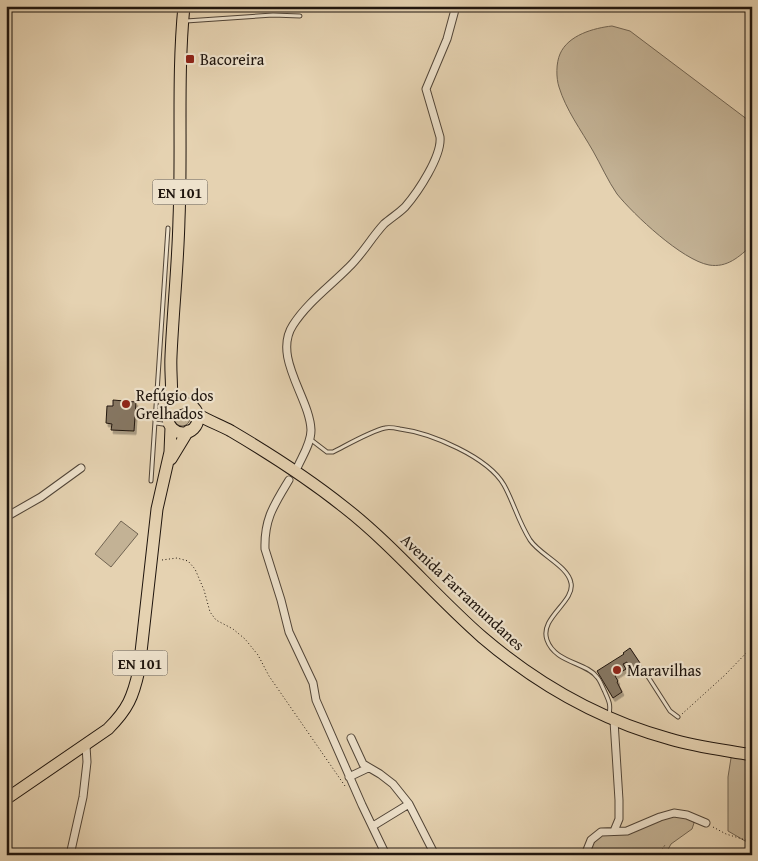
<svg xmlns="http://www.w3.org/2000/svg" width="758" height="861" font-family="'Gentium Book Plus',serif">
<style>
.green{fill:#c3b295;stroke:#716452}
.building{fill:#867763;stroke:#1f150e;filter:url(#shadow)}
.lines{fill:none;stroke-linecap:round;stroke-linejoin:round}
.lane-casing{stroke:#504437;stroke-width:5}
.street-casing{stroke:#504437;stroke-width:9}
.primary-casing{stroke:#1f150e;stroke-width:13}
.path{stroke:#1f150e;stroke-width:1;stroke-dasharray:1 2.5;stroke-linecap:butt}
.lane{stroke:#eee2cc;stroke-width:3}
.street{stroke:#eee2cc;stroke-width:7}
.primary{stroke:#e5d2b1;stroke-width:11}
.poi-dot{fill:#8f2418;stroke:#eee2cc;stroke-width:2}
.labels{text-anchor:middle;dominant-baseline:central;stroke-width:4.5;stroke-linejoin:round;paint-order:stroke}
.shield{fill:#eee2cc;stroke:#5d5247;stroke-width:1}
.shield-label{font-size:15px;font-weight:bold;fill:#1f150e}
.poi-label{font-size:16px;fill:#1f150e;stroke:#eee2cc;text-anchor:start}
.street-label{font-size:16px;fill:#1f150e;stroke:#eee2cc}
</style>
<defs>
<filter id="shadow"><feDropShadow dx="2" dy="3.5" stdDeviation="0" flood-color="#0004"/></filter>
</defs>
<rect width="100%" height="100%" fill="#e5d2b1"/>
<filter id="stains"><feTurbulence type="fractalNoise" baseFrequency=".004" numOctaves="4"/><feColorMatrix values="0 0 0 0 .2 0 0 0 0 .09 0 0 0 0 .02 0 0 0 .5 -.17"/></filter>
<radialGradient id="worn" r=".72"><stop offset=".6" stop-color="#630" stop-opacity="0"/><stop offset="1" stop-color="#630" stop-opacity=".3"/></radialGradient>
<path class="green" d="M612,26l18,5 122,92v122c-13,12 -25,23 -43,20 -27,-5 -75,-50 -92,-71 -9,-13 -16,-29 -24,-43 -12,-21 -27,-41 -34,-64 -3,-9 -3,-24 1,-33 8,-19 34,-26 52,-28z
M174 418a8 8 0 1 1 16 0a8 8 0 1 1-16 0Z
M121,521l17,13 -27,33 -16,-13z
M752,743v102l-24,-14v-54l3,-19z
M674,815l16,4 4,4 -2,6 -21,15 -6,11h-76l4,-11 11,-11 11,1z"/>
<path class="building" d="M113,400l23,2 -2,29 -23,-1 1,-6 -6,-1 1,-17h6z
M630,648l10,15 -9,6 -4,-7 -4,2 3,5 -11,7 3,5 -1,1 5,10 -9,6 -16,-27 27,-17 -1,-1z"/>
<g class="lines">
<defs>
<path id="lane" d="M186,21l87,-6 27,1
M156,410l13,1
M156,423l14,2
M310,439l17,13h6c14,-7 38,-21 52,-24 4,-1 10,0 15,1 31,4 88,28 104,56 10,18 14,36 26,55 10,15 38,26 41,43 4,19 -32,35 -24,57 8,23 39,22 50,37 3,3 5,9 7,13 5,11 7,14 5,25
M151,481l17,-253
M645,672l25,39 8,6"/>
<path id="street" d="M298,466c5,-11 13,-23 13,-36 -1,-32 -39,-73 -18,-105 14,-22 36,-38 55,-57 14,-13 23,-30 36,-44 7,-6 15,-11 21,-17 13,-15 37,-51 35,-70l-14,-48 21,-50 9,-33
M289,480c-15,25 -25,39 -24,69l16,51 8,32 24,51 3,17 46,105 24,50
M6,517l35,-20 40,-29
M614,721l5,79v19l-5,12
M351,738l12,26 17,10 13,10 16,20 26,51
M349,777l19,-9
M373,826l36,-22
M70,855l13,-58 4,-35 -1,-16
M585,855l6,-15 10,-8 26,-1 33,-14 14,-4 13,2 19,8"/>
<path id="primary" d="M168 418a15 15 0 1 1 30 0a15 15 0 1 1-30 0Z
M171,409c2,-19 -1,-36 0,-53 2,-46 7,-91 8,-137 3,-71 -2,-142 5,-213
M197,414c11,7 23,11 34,17 39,23 78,48 113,76 50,39 90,88 138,130 55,47 118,83 188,102 27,8 54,11 82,16
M171,459l17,-28
M6,799l102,-70c20,-20 25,-32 31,-59l18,-161 13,-57 1,-25"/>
</defs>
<use href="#lane" class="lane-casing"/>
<use href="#street" class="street-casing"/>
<use href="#primary" class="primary-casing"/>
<path class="path" d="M162,560l15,-2 11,3 7,8 9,21 6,22 6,8 17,9 12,10 13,16 11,21 76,110
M682,714l43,-39 27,-28
M713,827l13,7 26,8
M658,855l7,-10"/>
<use href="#lane" class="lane"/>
<use href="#street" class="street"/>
<use href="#primary" class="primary"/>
</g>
<g class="poi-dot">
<rect x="185" y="54" width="10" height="10" rx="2.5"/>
<circle cx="126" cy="404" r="5"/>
<circle cx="617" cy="670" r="5"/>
</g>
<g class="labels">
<g class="shield">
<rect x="152.5" y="179.5" width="55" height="25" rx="4"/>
<rect x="112.5" y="650.5" width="55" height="25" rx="4"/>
</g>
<g class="shield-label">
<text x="180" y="192">EN 101</text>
<text x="140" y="663">EN 101</text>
</g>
<g class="poi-label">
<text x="200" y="59">Bacoreira</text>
<text x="136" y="395">Refúgio dos<tspan x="136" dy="18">Grelhados</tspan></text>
<text x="627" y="670">Maravilhas</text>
</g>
<g class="street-label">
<text transform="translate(463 592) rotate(43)">Avenida Farramundanes</text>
</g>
</g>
<rect width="758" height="861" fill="none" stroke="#e5d2b1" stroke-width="25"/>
<rect x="8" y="8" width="743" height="846" fill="none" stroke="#1f150e" stroke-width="2.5"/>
<rect x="12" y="12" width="733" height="836" fill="none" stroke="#1f150e"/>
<rect width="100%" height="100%" filter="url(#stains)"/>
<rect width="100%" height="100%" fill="url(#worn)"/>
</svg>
